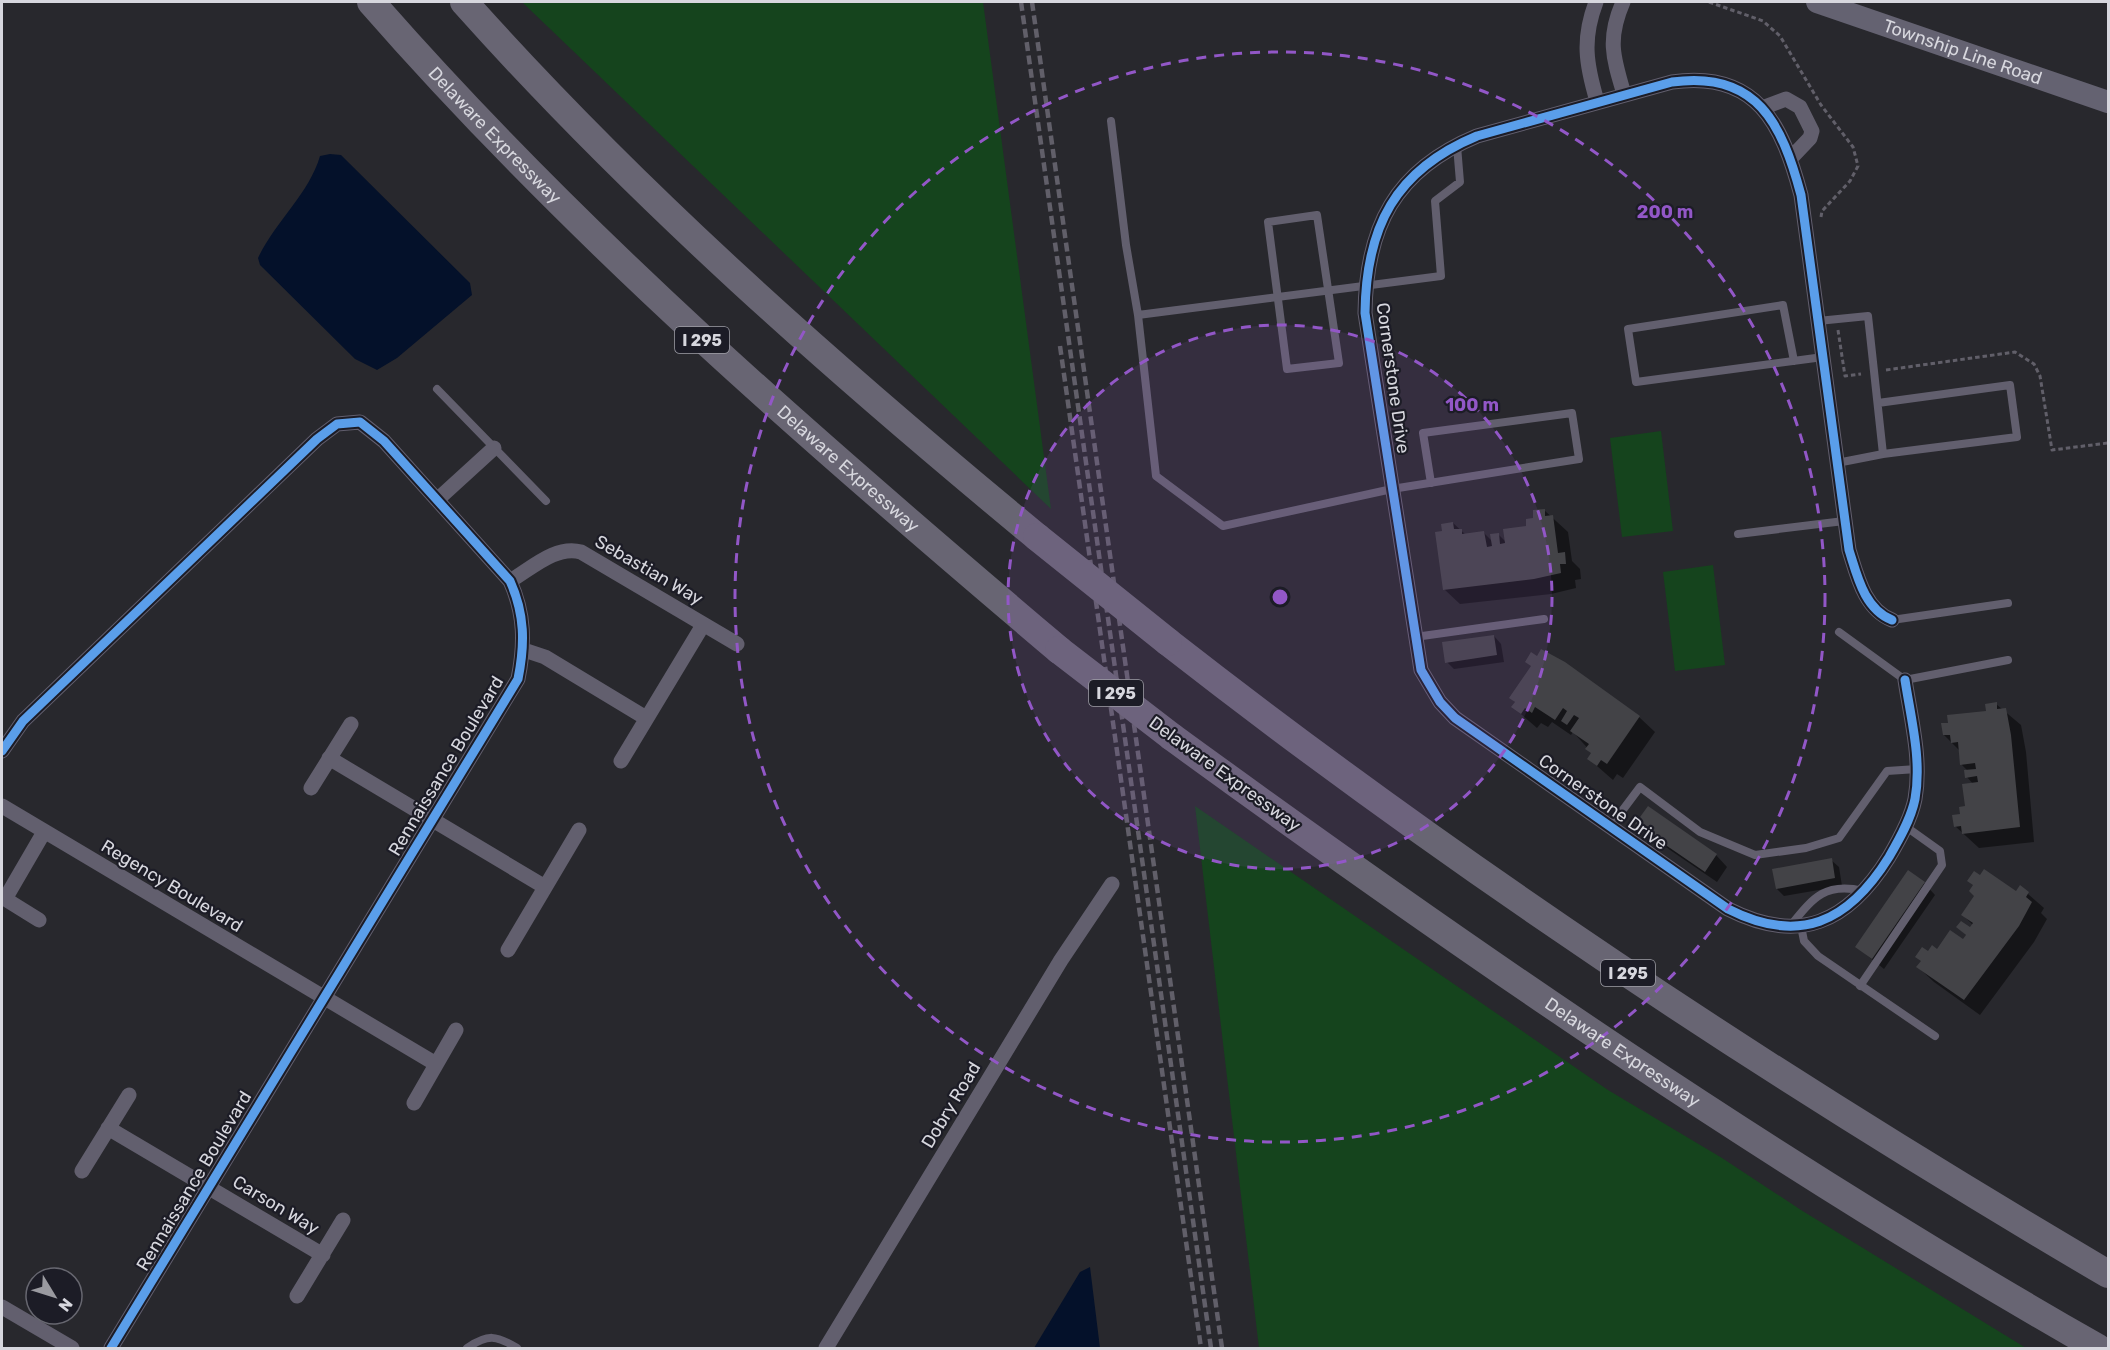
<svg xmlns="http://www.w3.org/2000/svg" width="2110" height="1350" font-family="Rubik,sans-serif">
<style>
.green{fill:#15441d}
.water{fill:#04112a}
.shadow{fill:#0007}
.building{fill:#434347}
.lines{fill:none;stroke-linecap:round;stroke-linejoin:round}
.path{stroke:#615f69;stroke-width:3;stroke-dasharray:4.5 3;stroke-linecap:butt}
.lane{stroke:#625f6e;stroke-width:8}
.street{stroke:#625f6e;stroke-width:15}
.secondary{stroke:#646271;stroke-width:22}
.highway{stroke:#686573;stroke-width:28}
.rail{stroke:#615f69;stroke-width:4.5;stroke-dasharray:9 4.5;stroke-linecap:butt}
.highway-bridge{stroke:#686573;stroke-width:28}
.cycleway-casing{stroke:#1c1c26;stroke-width:13}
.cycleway{stroke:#5a9eea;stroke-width:9}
.ring{fill:none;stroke:#9257c7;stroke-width:3;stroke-dasharray:10 8}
.labels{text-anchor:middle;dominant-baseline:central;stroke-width:4.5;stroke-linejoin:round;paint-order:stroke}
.shield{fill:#1c1c26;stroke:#9f9fa7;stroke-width:1.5}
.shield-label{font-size:16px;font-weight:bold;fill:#d7d7de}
.street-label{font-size:18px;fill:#d7d7de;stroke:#1c1c26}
.centre{fill:#9257c7;stroke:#1c1c26;stroke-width:3}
.ring-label{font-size:18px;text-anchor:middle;font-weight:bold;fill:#9257c7;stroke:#1c1c26;stroke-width:4.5;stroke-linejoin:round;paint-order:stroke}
</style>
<rect width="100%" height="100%" fill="#28282d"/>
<path class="green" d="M522,2h461l68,507z
M1661,431l12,100 -51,6 -12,-99z
M1713,565l12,100 -50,6 -12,-99z
M1195,806l413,284 114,68 79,52 225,138h-767z"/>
<path class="water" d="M330,154l11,1 129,128 2,12 -75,63 -20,12 -22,-11 -95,-94 -2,-7c17,-36 51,-64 62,-102z
M1090,1267l10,81h-66l46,-76z"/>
<path class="shadow" d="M1544,510l24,22 4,29 8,8 1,10 -6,1 1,8 -25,6 -91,10 -16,-15v-57l9,-9 13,12 18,-2 9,9 5,-8 9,9z
M1494,636l7,8 3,18 -50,7 -7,-7z
M1511,698l128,19 16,15 -32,46 -6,-4 -4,6 -24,-21 3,-6 -19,-21 -2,3 -19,-13 -4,5 -7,-4 -4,5 -24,-21 3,-4z
M1996,704l25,21 5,27 8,90 -55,6 -24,-22 12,-19 6,-23 -6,-7 1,-6 -6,-6 -2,-14 -16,-16 43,-23z
M1637,824l79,31 11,12 -10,15 -69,-47z
M1831,860l8,7 3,19 -58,10 -7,-7z
M1924,883l11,12 -51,74 -27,-22z
M2020,887l24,21 -3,5 6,6 -13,23 -54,73 -46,-33 -16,-15 11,-14 34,-12 4,-5 -9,-9 13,2 2,-4 -10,-10 53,-22z"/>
<path class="building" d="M1545,509v7l8,-1 5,38 7,-1 1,12h-6l1,9 -27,6 -91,11 -8,-58 7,-1 -1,-7 12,-2 1,7h8v5l22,-3 3,16 5,-1 -2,-12 9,-1 1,11 5,-1 -2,-14 23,-3v-7l7,-1v-8z
M1494,635l3,20 -52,8 -3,-21z
M1541,649l24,13 75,54 -33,48 -6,-4 -4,6 -10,-7 4,-6 -6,-4 4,-5 -19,-13 9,-13 -5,-3 -7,10 -6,-4 6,-10 -4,-3 -8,12 -20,-13 -3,6 -7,-5 -4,6 -10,-7 4,-5 -6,-4 22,-32 -6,-4 6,-10 6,4z
M1997,702v7l9,-1 5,27 9,92 -58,7 -1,-8 -7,1 -2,-12 8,-1 -1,-7 6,-1 -3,-22 16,-2 -1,-6 -12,2 -1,-8 12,-1 -1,-6 -15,2 -2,-23 -7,1 -1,-8h-7l-2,-12h7l-1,-8 39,-4 -1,-7z
M1648,806l69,48 -12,18 -70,-48z
M1832,858l3,20 -59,11 -4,-20z
M1984,869l32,22 4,-6 9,7 -3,5 6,5 -13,24 -55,74 -48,-33 5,-6 -6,-4 7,-10 6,4 4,-6 5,4 13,-19 13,9 3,-4 -10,-8 5,-6 9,6 3,-4 -12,-8 13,-19 -5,-5 4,-6 -6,-4 7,-10 6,4z
M1908,870l17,12 -53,77 -17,-12z"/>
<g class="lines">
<path class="path" d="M1709,2l54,19 17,15 41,69 32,42 5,19 -8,15 -28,30 -1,6
M1838,330l7,46 16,-2
M1886,370l129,-18 19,12 6,12 12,74 56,-7"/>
<path class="lane" d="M1111,121l15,124 12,70
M1317,215l22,148 -52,6 -19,-147z
M1818,321l50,-5 15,138 -46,9
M1794,361l-11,-56 -155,24 8,53 187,-25
M437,389l109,112
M1878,403l132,-18 7,52 -134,17
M1431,483l-8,-50 149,-20 7,46 -187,30 -169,37 -67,-50 -18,-161 303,-39 -6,-75 25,-19 -3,-36
M1738,534l106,-13
M1892,620l116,-17
M1839,632l66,48 103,-20
M1415,637l129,-18
M1610,827l30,-40 60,45 55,23 51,-7 33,-10 48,-67 30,-2
M1791,925c22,-27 34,-43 72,-34
M1801,926l3,15 14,15 117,80
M1860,986l82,-121 -2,-14 -35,-25
M467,1348c21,-14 29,-13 50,0"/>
<path class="street" d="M1596,2c-14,37 -10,62 1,99
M1623,2c-16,37 -10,55 1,92
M1762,108l24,-9 14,8 12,24 -2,7 -19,20
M437,500l57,-52
M510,581c22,-13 46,-36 71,-29l156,92
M1892,620c-28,-11 -35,-45 -43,-70l-48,-355c-19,-71 -44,-125 -129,-113l-195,54c-82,34 -111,91 -112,177l56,357 19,32 15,16 273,191c71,36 120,14 161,-52 10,-17 22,-38 26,-58 7,-39 -4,-80 -10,-119
M524,650l21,7 101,61
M2,751l21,-30 294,-282 20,-15 23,-2 24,19 126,140c15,33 15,63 8,98l-407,669
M329,758l216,129
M621,761l82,-136
M311,788l40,-64
M2,806l434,258
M2,897l37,23
M5,899l39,-67
M508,950l71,-120
M414,1103l42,-73
M108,1128l215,127
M82,1171l47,-76
M297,1296l46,-76
M2,1307l70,41
M826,1348l235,-388 51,-76"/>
<path class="secondary" id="s1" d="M1817,2l291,100"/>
<g class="highway">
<path id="s2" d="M371,2c208,238 447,444 688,648"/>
<path d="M464,2c174,195 372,369 573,535"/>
<path d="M1168,642c297,232 615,441 940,632"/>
<path id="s3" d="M1172,737c299,218 605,428 926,611"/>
</g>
<path class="rail" d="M1021,2l190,1346
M1032,2l190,1346
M1060,346l141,1002"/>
<path class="highway-bridge" d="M1037,537l131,105
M1059,650l113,87"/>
<defs>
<path id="cycleway" d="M1892,620c-28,-11 -35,-45 -43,-70l-48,-355c-19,-71 -44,-125 -129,-113l-195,54c-82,34 -111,91 -112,177l56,357 19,32 15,16 273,191c71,36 120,14 161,-52 10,-17 22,-38 26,-58 7,-39 -4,-80 -10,-119
M2,751l21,-30 294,-282 20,-15 23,-2 24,19 126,140c15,33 15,63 8,98l-407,669"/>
</defs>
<use href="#cycleway" class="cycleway-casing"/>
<use href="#cycleway" class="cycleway"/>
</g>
<circle cx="1280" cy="597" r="272" fill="#9257c7" fill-opacity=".12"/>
<g class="ring">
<circle cx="1280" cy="597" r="272"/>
<circle cx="1280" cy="597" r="545"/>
</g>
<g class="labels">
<g class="shield">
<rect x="675" y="327" width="54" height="26" rx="4.5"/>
<rect x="1089" y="680" width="54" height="26" rx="4.5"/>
<rect x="1601" y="960" width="54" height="26" rx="4.5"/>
</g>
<g class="shield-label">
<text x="702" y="340">I 295</text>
<text x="1116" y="693">I 295</text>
<text x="1628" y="973">I 295</text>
</g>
<g class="street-label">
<text stroke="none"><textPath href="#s1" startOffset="154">Township Line Road</textPath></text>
<text stroke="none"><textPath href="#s2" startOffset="182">Delaware Expressway</textPath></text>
<text transform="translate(1393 378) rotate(82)">Cornerstone Drive</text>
<text stroke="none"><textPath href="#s2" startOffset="668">Delaware Expressway</textPath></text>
<text transform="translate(649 570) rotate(30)">Sebastian Way</text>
<text transform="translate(446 766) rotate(-59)">Rennaissance Boulevard</text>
<text transform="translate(1225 774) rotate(36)">Delaware Expressway</text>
<text transform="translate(1603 802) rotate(35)">Cornerstone Drive</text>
<text transform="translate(172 886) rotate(31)">Regency Boulevard</text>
<text stroke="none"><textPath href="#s3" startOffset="550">Delaware Expressway</textPath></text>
<text transform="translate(951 1105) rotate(-59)">Dobry Road</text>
<text transform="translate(194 1181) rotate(-59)">Rennaissance Boulevard</text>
<text transform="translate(276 1205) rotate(31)">Carson Way</text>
</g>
</g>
<circle cx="1280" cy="597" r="9" class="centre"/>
<g class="ring-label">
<text x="1665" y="218">200 m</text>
<text x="1472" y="411">100 m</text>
</g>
<rect width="2110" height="1350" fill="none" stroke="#d7d7de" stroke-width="6"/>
<g transform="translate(54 1296) rotate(128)"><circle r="28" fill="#1c1c26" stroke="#676770" stroke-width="1.5"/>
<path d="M0-4.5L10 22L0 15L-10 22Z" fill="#9a9aa0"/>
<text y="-9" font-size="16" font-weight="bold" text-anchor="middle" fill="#d7d7de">N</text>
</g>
</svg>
